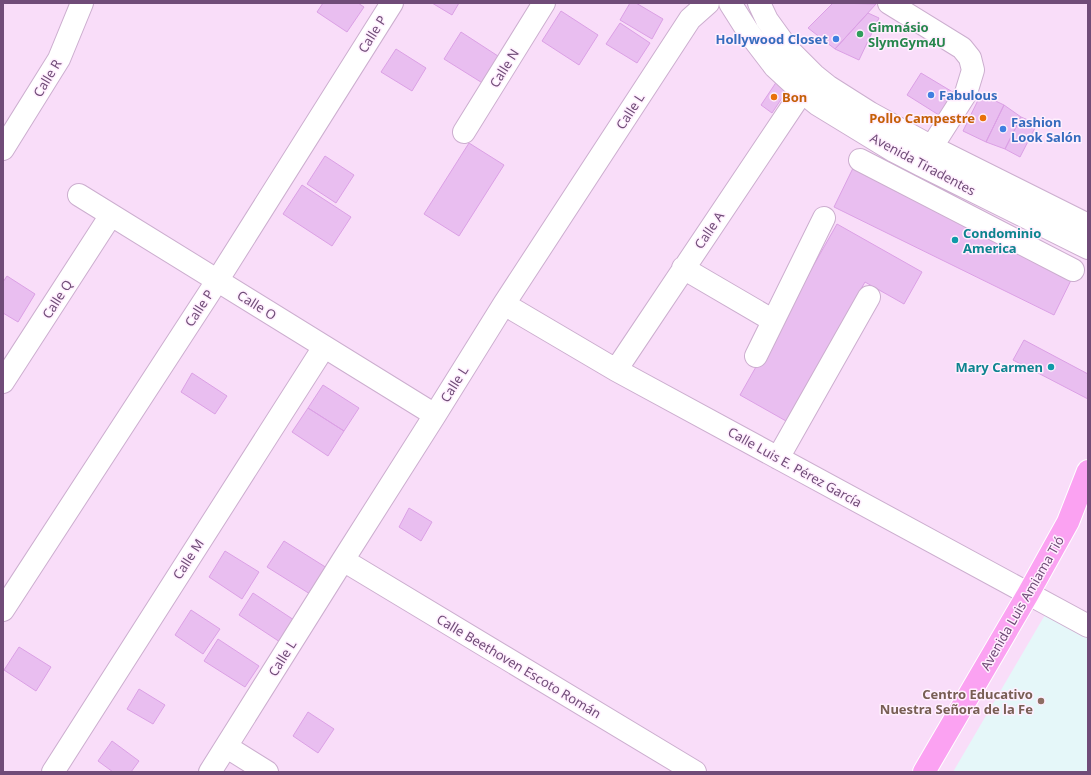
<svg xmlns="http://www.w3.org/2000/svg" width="1091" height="775" font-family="'Noto Sans',sans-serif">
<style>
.residential{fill:#f9ddf9}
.education{fill:#e5f7f9}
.building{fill:#e9bef0;stroke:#dba0e5}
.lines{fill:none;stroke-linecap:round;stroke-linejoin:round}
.minor-casing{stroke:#ccaecf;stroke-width:24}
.major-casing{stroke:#fff;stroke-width:24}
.minor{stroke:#fff;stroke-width:22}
.major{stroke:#fba2f2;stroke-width:22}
.leisure-dot{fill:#2e9e5b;stroke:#ffeffe;stroke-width:1.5}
.shop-dot{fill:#3f7fe0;stroke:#ffeffe;stroke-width:1.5}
.food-dot{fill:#e8710a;stroke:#ffeffe;stroke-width:1.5}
.culture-dot{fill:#0f9aa8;stroke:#ffeffe;stroke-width:1.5}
.education-dot{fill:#8d6e63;stroke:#ffeffe;stroke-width:1.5}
.labels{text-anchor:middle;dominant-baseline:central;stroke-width:3;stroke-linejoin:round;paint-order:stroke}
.leisure-label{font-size:13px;font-weight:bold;fill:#27864d;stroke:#ffeffe;text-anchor:start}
.street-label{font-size:13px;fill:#704c78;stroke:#ffeffe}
.shop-label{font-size:13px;font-weight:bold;fill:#366cbe;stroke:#ffeffe;text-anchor:start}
.food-label{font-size:13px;font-weight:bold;fill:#c56008;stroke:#ffeffe;text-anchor:start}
.culture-label{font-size:13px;font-weight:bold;fill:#0d838f;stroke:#ffeffe;text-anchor:start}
.education-label{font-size:13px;font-weight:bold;fill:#785e54;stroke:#ffeffe;text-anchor:end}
</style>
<rect width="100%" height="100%" fill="#fde9fb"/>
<path class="residential" d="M3,3h1085v769h-1085z"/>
<path class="education" d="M1049,608l39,21v143h-135z"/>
<path class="building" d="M323,3h35l6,4 -17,25 -30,-20z
M432,3h27l-7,12z
M630,3h6l27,16 -11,20 -32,-19z
M833,3l43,1 -41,45 -27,-21z
M561,11l37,24 -19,30 -37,-24z
M868,13l11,5 -20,42 -24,-11z
M620,23l30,20 -13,20 -31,-19z
M461,32l40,26 -17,26 -40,-25z
M396,49l30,19 -14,23 -31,-19z
M921,73l35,21 -14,23 -35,-22z
M777,81l11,8 -16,24 -11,-8z
M981,94l23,11 -18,37 -23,-11z
M1004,105l17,12 -16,32 -19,-7z
M1021,117l16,7 -17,33 -15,-8z
M469,143l35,22 -45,71 -35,-22z
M325,156l29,19 -18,28 -29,-19z
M855,164l220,108 -21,43 -220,-108z
M302,185l49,32 -19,29 -49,-32z
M837,224l85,48 -18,32 -39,-22 -79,139 -46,-26z
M7,276l28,18 -17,28 -15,-9v-31z
M1024,340l64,34v25l-75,-39z
M192,373l35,23 -12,18 -34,-22z
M323,385l36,23 -15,23 -36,-23z
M308,408l36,23 -16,25 -36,-24z
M409,508l23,14 -11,19 -22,-14z
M284,541l43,27 -17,26 -43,-27z
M225,551l34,21 -17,27 -33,-22z
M253,593l41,27 -14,22 -41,-27z
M191,610l29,19 -17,25 -28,-19z
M218,639l41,27 -14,21 -41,-26z
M19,647l32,20 -15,24 -32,-21z
M139,689l26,16 -12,19 -26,-15z
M308,712l26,17 -16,24 -25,-17z
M112,741l27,20 -8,11h-18l-15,-11z"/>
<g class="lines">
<defs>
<path id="minor" d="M730,3l19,30 26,34 26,24 16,13 77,47 27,14 167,83
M759,3l8,17 21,29 26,26 15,12 41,26 62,34 156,78
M889,3l73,45 8,10 3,12 -7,23 -42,66
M464,132l80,-129
M3,149l56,-90 23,-56
M860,160l213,110
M79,195l356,220
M683,268l89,52
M504,304l112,66 472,256
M756,356l68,-138
M616,370l194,-290
M3,382l108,-167
M778,458l91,-161
M343,560l352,212
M3,610l214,-329 175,-278
M227,747l40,25
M53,772l271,-425
M210,772l133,-212 92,-145 69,-111 186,-285 18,-16"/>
<path id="major" d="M924,772l104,-178 40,-72 20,-51"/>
</defs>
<use href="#minor" class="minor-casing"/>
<use href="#major" class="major-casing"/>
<use href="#minor" class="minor"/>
<use href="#major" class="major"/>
</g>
<circle class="leisure-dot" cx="860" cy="34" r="4"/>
<g class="shop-dot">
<circle cx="836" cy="39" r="4"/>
<circle cx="931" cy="95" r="4"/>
<circle cx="1003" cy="129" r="4"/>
</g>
<g class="food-dot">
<circle cx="774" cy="97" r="4"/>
<circle cx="983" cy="118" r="4"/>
</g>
<g class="culture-dot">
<circle cx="955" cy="240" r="4"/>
<circle cx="1051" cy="367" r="4"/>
</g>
<circle class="education-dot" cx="1041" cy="701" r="4"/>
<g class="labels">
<g class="leisure-label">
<text x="868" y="27">Gimnásio<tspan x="868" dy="15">SlymGym4U</tspan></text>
</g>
<g class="street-label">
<text transform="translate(372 34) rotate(-58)">Calle P</text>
<text transform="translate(504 68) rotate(-58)">Calle N</text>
<text transform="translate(47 78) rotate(-59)">Calle R</text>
<text transform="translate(630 111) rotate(-57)">Calle L</text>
<text transform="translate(923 164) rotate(28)">Avenida Tiradentes</text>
<text transform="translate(709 230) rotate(-56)">Calle A</text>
<text transform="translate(57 299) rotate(-57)">Calle Q</text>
<text transform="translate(257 305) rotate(32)">Calle O</text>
<text transform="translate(199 308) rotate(-57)">Calle P</text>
<text transform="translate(454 384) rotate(-58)">Calle L</text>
<text transform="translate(795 467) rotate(29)">Calle Luis E. Pérez García</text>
<text transform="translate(188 559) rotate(-57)">Calle M</text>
<text transform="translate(1022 603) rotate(-60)">Avenida Luis Amiama Tió</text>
<text transform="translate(282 658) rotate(-58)">Calle L</text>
<text transform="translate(519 666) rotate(31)">Calle Beethoven Escoto Román</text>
</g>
<g class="shop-label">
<text x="828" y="39" text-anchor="end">Hollywood Closet</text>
<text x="939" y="95">Fabulous</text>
<text x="1011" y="122">Fashion<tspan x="1011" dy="15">Look Salón</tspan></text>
</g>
<g class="food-label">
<text x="782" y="97">Bon</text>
<text x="975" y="118" text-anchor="end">Pollo Campestre</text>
</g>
<g class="culture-label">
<text x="963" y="233">Condominio<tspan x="963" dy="15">America</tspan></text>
<text x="1043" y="367" text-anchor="end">Mary Carmen</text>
</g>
<g class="education-label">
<text x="1033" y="694">Centro Educativo<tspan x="1033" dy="15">Nuestra Señora de la Fe</tspan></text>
</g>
</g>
<rect width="1091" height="775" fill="none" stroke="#704c78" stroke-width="8"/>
</svg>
